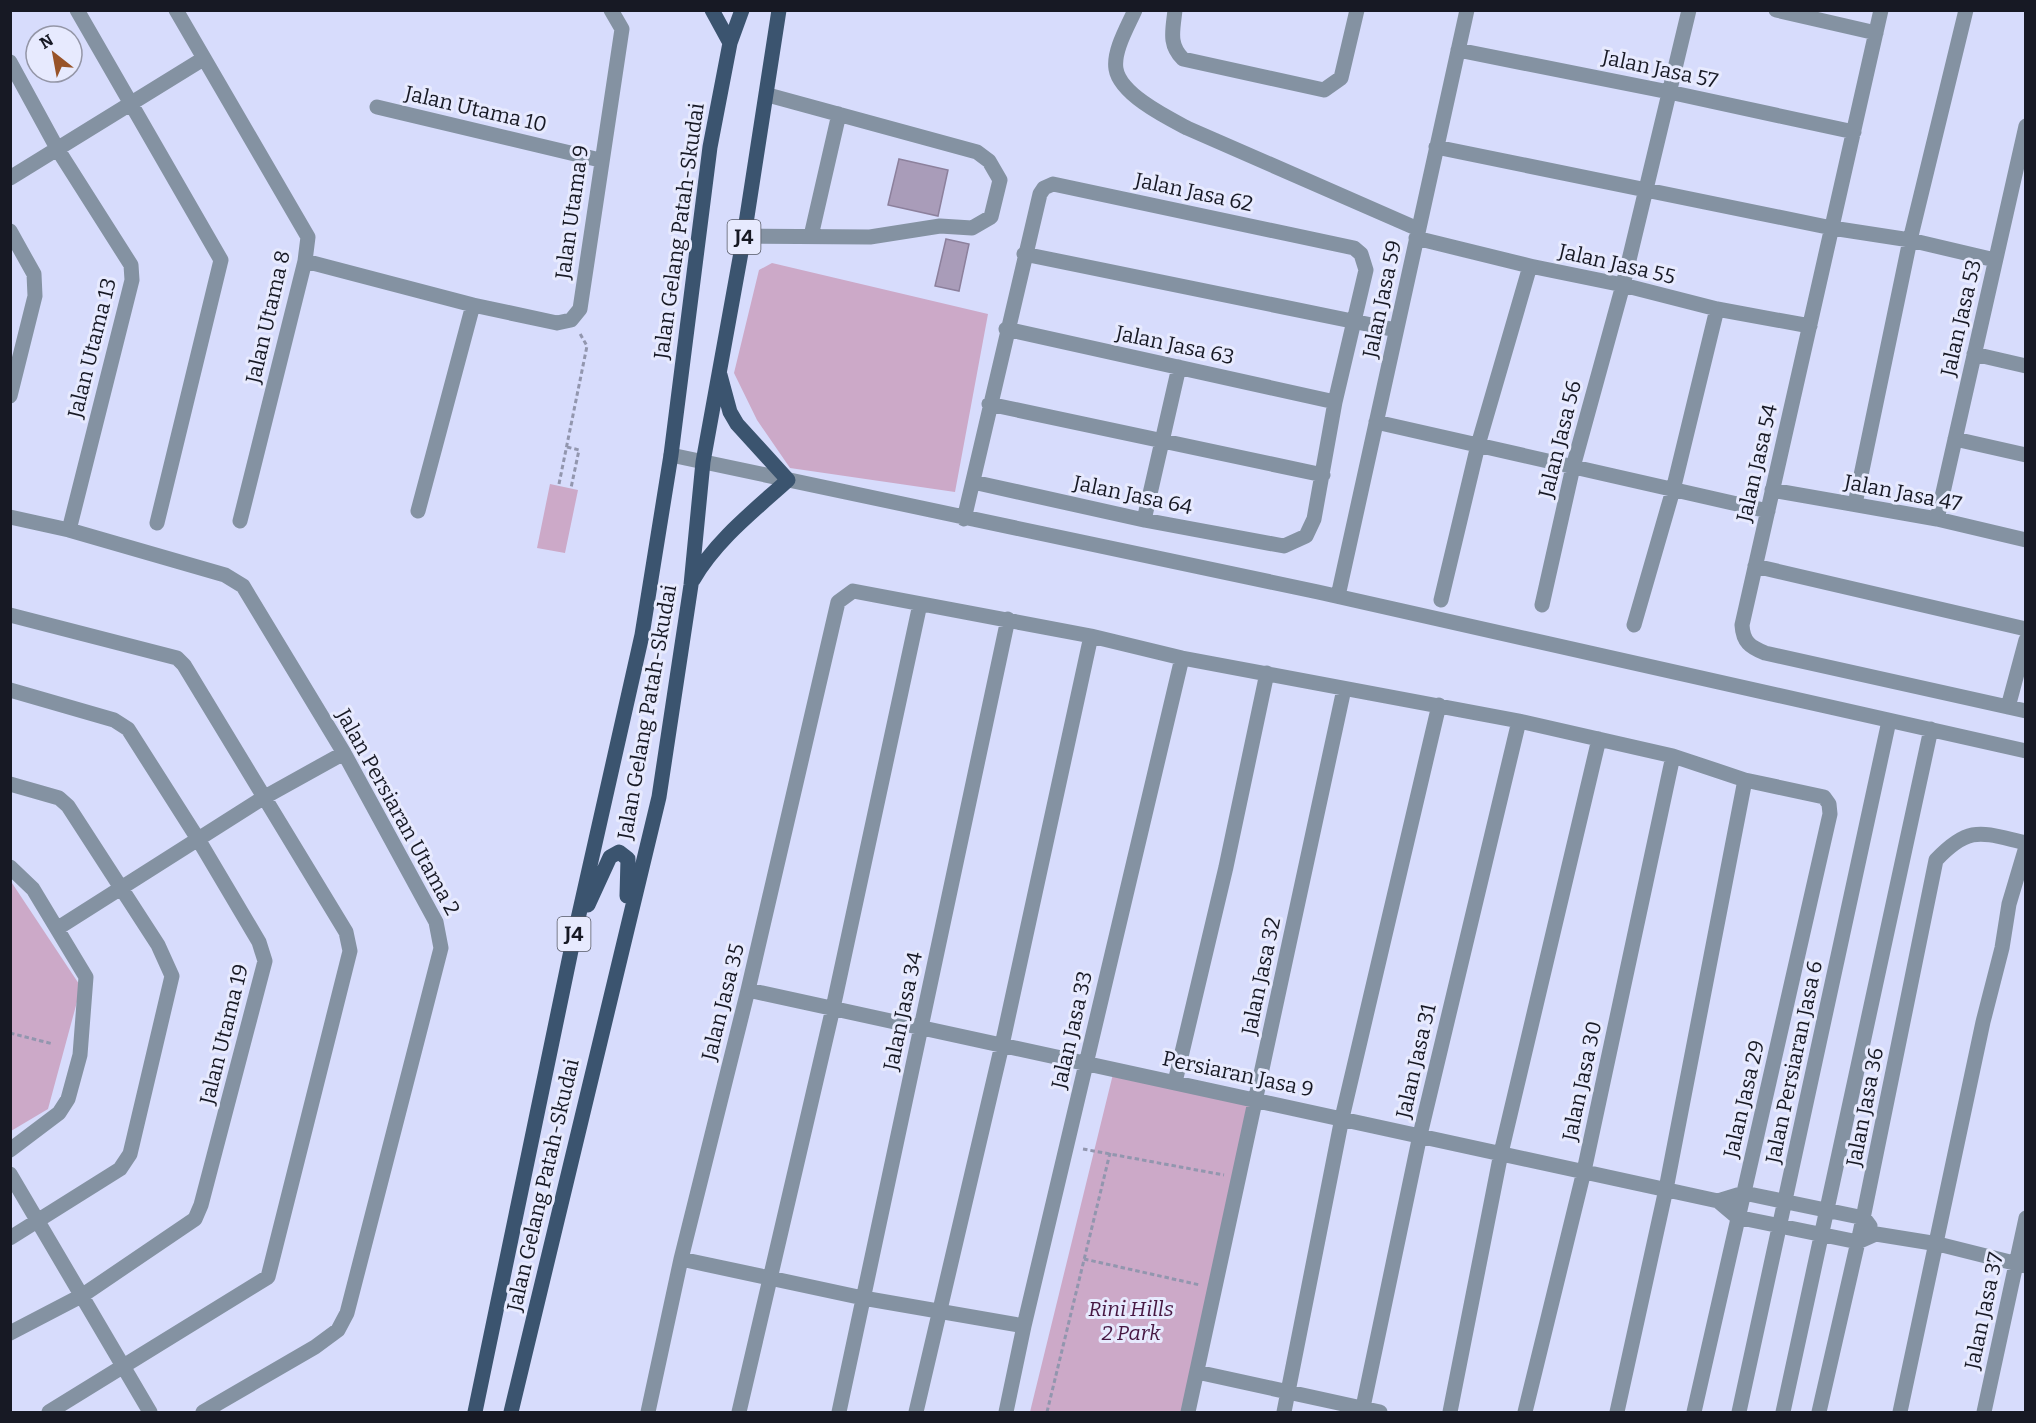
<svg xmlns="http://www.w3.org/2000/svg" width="2036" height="1423" font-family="Bitter,serif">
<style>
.green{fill:#cca9c8}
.building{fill:#a99cb9;stroke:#8c809c;stroke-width:1.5}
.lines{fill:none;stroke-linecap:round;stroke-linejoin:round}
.path{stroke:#9296ae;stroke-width:3;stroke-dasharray:4.5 3;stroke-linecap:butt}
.minor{stroke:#8492a2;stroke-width:15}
.major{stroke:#3b546f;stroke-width:15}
.labels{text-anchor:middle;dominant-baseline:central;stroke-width:6;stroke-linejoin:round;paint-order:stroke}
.shield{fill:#e7eafe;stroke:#555865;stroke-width:1.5}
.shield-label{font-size:20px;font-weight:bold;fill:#171924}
.street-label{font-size:21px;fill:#171924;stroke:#e7eafe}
.park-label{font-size:21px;font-style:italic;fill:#461742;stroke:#e7eafe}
</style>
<rect width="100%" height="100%" fill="#d7dcfc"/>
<path class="green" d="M772,263l216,51 -33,178 -165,-24 -33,-48 -23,-47 25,-103z
M550,484l28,6 -13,63 -28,-5z
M10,880l71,107 -33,122 -37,22z
M1113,1074l148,32 -73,306h-158z"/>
<path class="building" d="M899,159l49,11 -10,46 -50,-11z
M946,239l23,5 -10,47 -24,-5z"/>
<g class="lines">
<path class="path" d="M567,447l12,3 -8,38
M559,484l28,-138 -8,-14
M10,1033l43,11
M1083,1149l141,26
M1084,1259l116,26
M1047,1412l63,-259"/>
<path class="minor" d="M77,10l144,250 -64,263
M176,10l132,227 -3,24 -65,260
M1135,10c-7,16 -22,41 -19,59 4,25 50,48 71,59l231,101
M1175,10c-2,20 -7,34 8,49l141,31 17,-12 16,-68
M1776,10l100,23
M1881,10l-139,615c1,17 8,22 23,28l261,58
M1458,50l211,42 185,40
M10,62l48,88 73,115 1,15 -63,250
M377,107l223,53
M1436,147l396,81 78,12 85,20
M10,178l193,-119
M10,231l24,43 1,22 -25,100
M744,236l126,1 70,-11 32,2 19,-11 9,-37 -11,-19 -12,-9 -209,-57
M811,236l28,-122
M1416,238l114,28 93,19 94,24 93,17
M1024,254l372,76
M305,261l168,44 84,18 14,-3 9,-11 42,-280 -11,-19
M1006,329l329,73
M1974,354l52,12
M989,404l334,71
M1376,422l392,89
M1955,439l71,16
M671,455l647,137 708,159
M1772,490l165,29 89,21
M1855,504l55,-264 56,-230
M418,511l55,-206
M10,517l59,13 156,45 18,11 101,167 92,169 5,26 -94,365 -9,17 -23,17 -112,65
M964,519l76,-325 4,-6 9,-4 301,64 7,6 5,16 -31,132 -21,117 -8,17 -22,10 -140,-26 -171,-38
M1937,519l89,-393
M1144,520l35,-153
M1755,566l271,63
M1338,596l129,-586
M1441,600l37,-155 52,-179
M1542,605l31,-138 50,-182 66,-275
M10,615l167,43 7,7 162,267 4,19 -82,326 -219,135
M1634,625l39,-135 44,-181
M10,690l104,30 14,9 70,110 61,103 6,19 -64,244 -6,14 -112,76 -73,38
M2008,707l18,-67
M10,784l49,14 9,8 90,139 14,31 -42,178 -10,15 -110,69
M10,867l23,22 53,88 -6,78 -12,44 -9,14 -49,37
M58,928l205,-130 81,-45
M748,990l970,211 19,16 14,3 107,22 18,-8 62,10 88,22
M1175,1082l51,-215 41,-194
M10,1174l140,238
M1718,1201l26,-8 120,25 6,8
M681,1259l182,39 161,28
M1197,1372l183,40
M648,1412l33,-153 67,-269 90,-388 15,-11 238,45 91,22 337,63 154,35 72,24 79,17 5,7 1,10 -136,598
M739,1412l94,-404 87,-404
M839,1412l169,-793
M916,1412l86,-367 89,-409
M1006,1412l18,-86 158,-668
M1188,1412l156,-723
M1284,1412l58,-294 97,-413
M1362,1412l58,-277 99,-414
M1450,1412l51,-259 98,-414
M1525,1412l59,-241 89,-415
M1617,1412l49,-223 79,-409
M1739,1412l150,-691
M1783,1412l148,-683
M1819,1412l41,-179 76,-373c34,-36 46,-27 90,-17
M1900,1412l83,-390 19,-74 7,-44 17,-57
M1984,1412l42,-194"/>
<path class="major" d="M712,10l18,33
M693,580c23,-40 62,-70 95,-100l-51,-56 -7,-12 -10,-37
M588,905l22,-48 9,-5 9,7 -1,37
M475,1412l98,-471 69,-306 29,-180 39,-308 20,-104 12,-33
M511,1412l148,-615 32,-212 12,-123 41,-226 35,-226"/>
</g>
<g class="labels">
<g class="shield">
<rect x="727.5" y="220" width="33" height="34" rx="4.5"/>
<rect x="557.5" y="917" width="33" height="34" rx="4.5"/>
</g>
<g class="shield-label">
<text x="744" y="237">J4</text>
<text x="574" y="934">J4</text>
</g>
<g class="street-label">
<text transform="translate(1660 69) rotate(12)">Jalan Jasa 57</text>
<text transform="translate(476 109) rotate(13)">Jalan Utama 10</text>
<text transform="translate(1194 192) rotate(12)">Jalan Jasa 62</text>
<text transform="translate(572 212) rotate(-82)">Jalan Utama 9</text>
<text transform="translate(679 231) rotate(-82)">Jalan Gelang Patah-Skudai</text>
<text transform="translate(1617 264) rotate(13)">Jalan Jasa 55</text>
<text transform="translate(1382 299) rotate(-78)">Jalan Jasa 59</text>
<text transform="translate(268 317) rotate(-77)">Jalan Utama 8</text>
<text transform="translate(1961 318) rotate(-77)">Jalan Jasa 53</text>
<text transform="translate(1175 345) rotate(12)">Jalan Jasa 63</text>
<text transform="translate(92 348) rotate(-76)">Jalan Utama 13</text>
<text transform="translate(1560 439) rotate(-76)">Jalan Jasa 56</text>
<text transform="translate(1757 463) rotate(-77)">Jalan Jasa 54</text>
<text transform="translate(1903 493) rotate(11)">Jalan Jasa 47</text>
<text transform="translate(1133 495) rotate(12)">Jalan Jasa 64</text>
<text transform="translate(647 712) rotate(-80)">Jalan Gelang Patah-Skudai</text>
<text transform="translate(398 812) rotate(61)">Jalan Persiaran Utama 2</text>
<text transform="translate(1261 976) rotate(-78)">Jalan Jasa 32</text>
<text transform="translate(723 1002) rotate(-76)">Jalan Jasa 35</text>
<text transform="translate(903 1011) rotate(-78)">Jalan Jasa 34</text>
<text transform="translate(1072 1030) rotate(-77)">Jalan Jasa 33</text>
<text transform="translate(224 1034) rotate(-76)">Jalan Utama 19</text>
<text transform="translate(1416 1061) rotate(-77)">Jalan Jasa 31</text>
<text transform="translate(1794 1062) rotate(-78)">Jalan Persiaran Jasa 6</text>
<text transform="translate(1238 1074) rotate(12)">Persiaran Jasa 9</text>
<text transform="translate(1582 1081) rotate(-78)">Jalan Jasa 30</text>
<text transform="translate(1744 1099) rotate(-77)">Jalan Jasa 29</text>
<text transform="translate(1865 1107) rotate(-79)">Jalan Jasa 36</text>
<text transform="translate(543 1185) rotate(-77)">Jalan Gelang Patah-Skudai</text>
<text transform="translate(1984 1311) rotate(-78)">Jalan Jasa 37</text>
</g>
<g class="park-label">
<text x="1131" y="1309">Rini Hills<tspan x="1131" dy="24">2 Park</tspan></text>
</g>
</g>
<rect width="2036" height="1423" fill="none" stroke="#171924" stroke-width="24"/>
<g transform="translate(54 54) rotate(329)"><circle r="28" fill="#e7eafe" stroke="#9496a7" stroke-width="1.5"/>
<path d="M0-4.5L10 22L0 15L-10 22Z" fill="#985328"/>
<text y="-9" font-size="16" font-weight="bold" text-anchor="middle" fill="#171924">N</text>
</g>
</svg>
